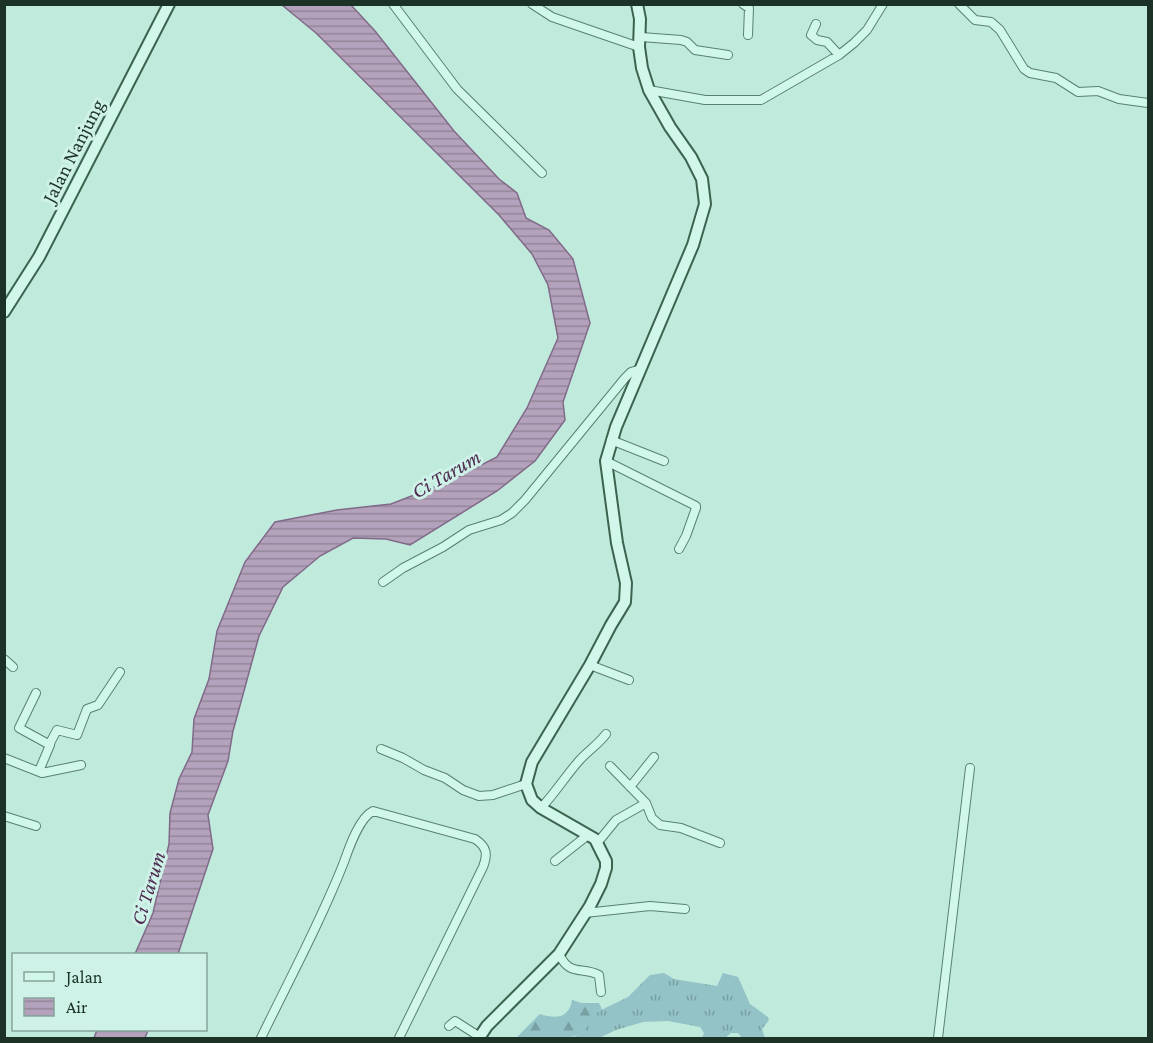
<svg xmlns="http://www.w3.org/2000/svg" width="1153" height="1043" font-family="'Crimson Pro',serif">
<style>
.grass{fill:url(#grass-tufts)}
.forest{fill:url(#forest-firs)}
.water{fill:url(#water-rules);stroke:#816a89;stroke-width:1.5}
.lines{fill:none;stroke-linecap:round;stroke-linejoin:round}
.street-casing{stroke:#58826d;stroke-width:10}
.secondary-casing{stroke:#3c634f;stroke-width:14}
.street{stroke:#d1f6ea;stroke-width:8}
.secondary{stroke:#d1f6ea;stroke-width:10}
.labels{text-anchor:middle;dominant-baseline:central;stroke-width:6;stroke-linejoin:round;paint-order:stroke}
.street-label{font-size:20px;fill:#1c3226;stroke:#cef2e7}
.water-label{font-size:21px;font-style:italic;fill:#4e2c51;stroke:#cef2e7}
</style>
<defs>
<pattern id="grass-tufts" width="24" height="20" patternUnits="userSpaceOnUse" patternTransform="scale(1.5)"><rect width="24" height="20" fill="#94c3c7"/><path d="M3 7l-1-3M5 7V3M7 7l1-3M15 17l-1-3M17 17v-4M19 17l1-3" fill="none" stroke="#789fa1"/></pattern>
<pattern id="forest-firs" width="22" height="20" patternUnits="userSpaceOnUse" patternTransform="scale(1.5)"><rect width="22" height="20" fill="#94c3c7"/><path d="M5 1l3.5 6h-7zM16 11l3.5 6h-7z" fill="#789fa1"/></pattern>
<pattern id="water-rules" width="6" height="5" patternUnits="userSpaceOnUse" patternTransform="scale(1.5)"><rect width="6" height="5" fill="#b4a2bc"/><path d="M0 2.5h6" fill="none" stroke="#928599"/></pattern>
</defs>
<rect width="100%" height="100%" fill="#bfeadc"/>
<path class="grass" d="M664,973l10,6 43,7 6,-13 15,4 12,27 18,13 1,3 -7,9 3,9h-23l-4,-5h-7l-6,5h-23l2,-5 -4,-6 -32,-6 -25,1 -27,8 -17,8h-27l11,-6 12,-19 33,-16 22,-22z"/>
<path class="forest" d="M572,1000l10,3h17l3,6c-9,5 -11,13 -17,21 -12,13 -51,9 -69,8l24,-24c15,5 29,5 32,-14z"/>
<path class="water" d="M282,5h69l24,26 79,100 45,48 18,14 9,25 23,12 24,29 17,64 -27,79 2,18 -30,41 -38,30 -87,54 -24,-6 -33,-1 -33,18 -37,31 -24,49 -26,95 -5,30 -20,54 5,34 -35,105h-43l18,-41 16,-69 1,-31 9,-34 13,-27 2,-33 15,-40 8,-48 28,-69 30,-40 62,-12 54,-6 59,-23 47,-24 30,-49 31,-70 -10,-53 -16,-31 -33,-39 -183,-182z
M97,1030h51l-3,8h-51z"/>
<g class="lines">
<defs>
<path id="street" d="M393,4l64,85 85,84
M532,4l20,13 87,30
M743,4l6,4 -1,27
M959,4l16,16 16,2 9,8 24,39 6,4 26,5 22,14 20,-1 21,8 29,4
M816,24l-5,11 6,5 10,2 12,13
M641,37l40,3 6,2 8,8 33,5
M649,90l56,10h56l78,-45 15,-12 13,-13 16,-26
M611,440l53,21
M606,461l90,45v2l-10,28 -7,13
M383,582l20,-14 40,-21 26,-17 32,-10 11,-7 13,-13 100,-122 6,-6 10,-3
M4,659l9,8
M590,665l39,15
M36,693l-17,35 31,17 -11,26
M50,743l7,-13 20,5 10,-26 11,-4 22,-33
M381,749l22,9 21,12 21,8 18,12 16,6 14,-1 33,-11
M4,758l38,15 39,-8
M630,787l24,-30
M646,803l6,15 8,7 21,3 39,15
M541,808c14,-15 24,-31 37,-46 9,-11 19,-16 28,-28
M4,816l32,10
M598,842l18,-22 30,-17 -36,-37
M555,861l33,-26
M585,913l65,-7 35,3
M559,954c11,23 22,12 40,21l2,17
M449,1026l6,-5 25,16
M261,1038c28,-58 59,-115 83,-176 5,-14 15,-44 29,-51l102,28c12,8 13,15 8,28l-84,171
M938,1038l32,-270"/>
<path id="secondary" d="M4,312l35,-55 130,-253
M479,1038l8,-12 72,-72 31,-48 11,-22 5,-16v-7l-11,-22 -54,-31 -9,-8 -6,-16 6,-22 58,-97 21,-40 14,-23 1,-19 -9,-40 -11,-82 10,-34 77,-182 12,-41 -3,-25 -11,-22 -21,-30 -21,-37 -7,-22 -3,-21 1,-28 -3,-15"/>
</defs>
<use href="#street" class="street-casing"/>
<use href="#secondary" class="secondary-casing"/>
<use href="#street" class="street"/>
<use href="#secondary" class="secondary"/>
</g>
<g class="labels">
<g class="street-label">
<text transform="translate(73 151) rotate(-63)">Jalan Nanjung</text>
</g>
<g class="water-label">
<text transform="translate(446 474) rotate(-30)">Ci Tarum</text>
<text transform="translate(148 888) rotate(-73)">Ci Tarum</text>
</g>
</g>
<rect width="1153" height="1043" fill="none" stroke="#1c3226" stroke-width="12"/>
<rect x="12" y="953" width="195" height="78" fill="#cef2e7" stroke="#87a59a" stroke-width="1.5"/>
<rect x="24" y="972" width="30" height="9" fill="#d1f6ea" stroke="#87a59a" stroke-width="1.5"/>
<text x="66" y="983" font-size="18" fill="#1c3226">Jalan</text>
<rect x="24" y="998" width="30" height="18" fill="url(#water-rules)" stroke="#87a59a" stroke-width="1.5"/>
<text x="66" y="1013" font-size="18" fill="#1c3226">Air</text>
</svg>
